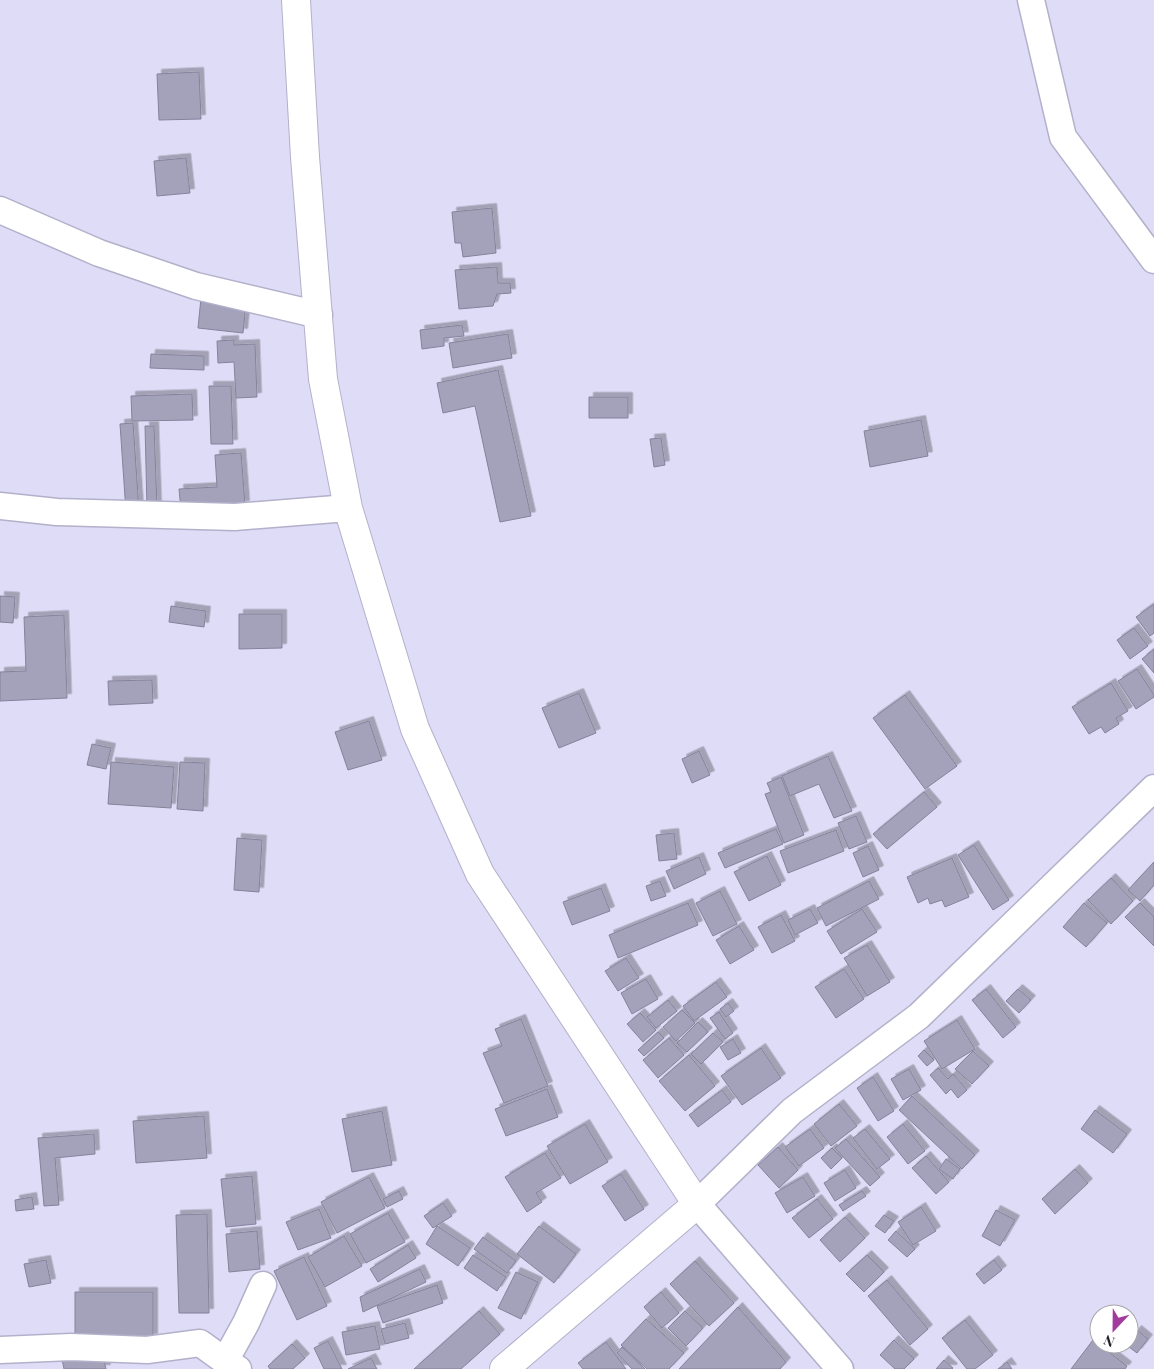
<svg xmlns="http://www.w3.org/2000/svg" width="1154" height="1369" font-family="'Playfair Display',serif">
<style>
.building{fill:#a4a1bb;stroke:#85829b;filter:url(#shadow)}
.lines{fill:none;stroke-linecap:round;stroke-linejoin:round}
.minor-casing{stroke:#b3b0ca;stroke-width:29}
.tertiary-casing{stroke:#b3b0ca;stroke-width:30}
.minor{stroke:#fff;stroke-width:26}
.tertiary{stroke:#fff;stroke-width:28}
</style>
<defs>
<filter id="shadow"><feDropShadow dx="4.5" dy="-4.5" stdDeviation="0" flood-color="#0004"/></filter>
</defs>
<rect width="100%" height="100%" fill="#dfdcf7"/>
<path class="building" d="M199,72l2,47 -42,1 -2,-46z
M186,158l4,35 -33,3 -3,-35z
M492,208l4,45 -33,4 -2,-14h-6l-3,-31z
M497,267l1,16h12l1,10 -14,1 -4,12 -34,3 -4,-39z
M201,298l45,5 -3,30 -45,-5z
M462,325l2,11 -20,2v8l-22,3 -2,-19z
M508,334l4,24 -59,10 -4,-25z
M234,340v5l21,-1 2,53 -21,1 -2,-36 -16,1 -1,-22z
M151,354l53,2v14l-54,-2z
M498,370l33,146 -31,6 -25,-116 -32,7 -6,-30z
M209,386h22l2,58h-22z
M192,394l1,26 -61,1 -1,-25z
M589,397h39v21h-39z
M921,420l7,36 -58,11 -6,-36z
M133,423l6,88 -13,1 -6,-88z
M145,426h9l3,82h-10z
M661,438l4,27 -11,2 -4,-28z
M241,453l4,52 -64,5 -2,-21 38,-2 -2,-32z
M0,596l15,1 -2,26 -13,-1z
M1154,604v29l-4,3 -14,-19z
M171,606l35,5 -2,16 -35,-5z
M239,614h43v34l-43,1z
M64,615l3,83 -67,3v-29l26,-1 -2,-54z
M1134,628l14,18 -18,13 -13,-19z
M1154,649v24l-12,-14z
M1137,669l17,26v2l-18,12 -18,-28z
M152,680l1,23 -44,2 -1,-24z
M1111,683l17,28 -12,7 3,6 -14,9 -4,-6 -12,7 -17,-27z
M579,693l17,40 -37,15 -17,-40z
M905,695l52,71 -32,23 -52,-71z
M369,721l13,39 -34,10 -13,-38z
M92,744l19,4 -5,21 -19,-4z
M699,751l11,24 -18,8 -10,-24z
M828,756l24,55 -18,7 -15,-34 -29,12 -8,-20z
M111,762l63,5 -3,41 -63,-4z
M180,762l25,1 -2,48 -26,-2z
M781,777l23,58 -20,8 -19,-49 6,-2 -4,-9z
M924,792l13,15 -50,42 -14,-15z
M856,816l11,26 -18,7 -11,-26z
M776,829l7,15 -58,24 -7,-15z
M836,830l8,21 -56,22 -8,-22z
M674,833l3,26 -18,2 -3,-26z
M237,838l25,2 -3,52 -25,-2z
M974,845l35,55 -16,10 -35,-55z
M868,846l11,24 -16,7 -10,-24z
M767,856l14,29 -32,16 -15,-29z
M699,857l7,17 -32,15 -8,-18z
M952,858l17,39 -24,10 -3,-7 -12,4 -2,-6 -10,5 -11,-26z
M1154,862v23l-14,16 -12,-11z
M1111,878l22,23 -22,23 -23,-24z
M660,881l6,15 -15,5 -5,-15z
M869,881l10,18 -53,27 -9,-18z
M601,888l9,23 -38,14 -9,-23z
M720,891l17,33 -24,12 -17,-33z
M688,903l10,22 -80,33 -9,-23z
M1084,903l23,20 -21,24 -23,-20z
M1140,903l14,14v29l-29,-29z
M810,909l8,14 -23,12 -7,-15z
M862,909l15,23 -36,22 -14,-23z
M781,915l14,26 -23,12 -14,-26z
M739,926l15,24 -24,14 -14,-24z
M867,945l23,37 -23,14 -23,-38z
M626,958l13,20 -21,13 -13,-20z
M844,969l20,30 -28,19 -21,-31z
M646,979l12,20 -26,15 -11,-21z
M716,982l11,15 -33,24 -11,-15z
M986,989l30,38 -13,11 -31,-38z
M1018,989l13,11 -12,13 -13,-12z
M668,1000l9,11 -21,17 -9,-11z
M728,1003l6,8 -8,6 -6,-8z
M682,1010l13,13 -19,18 -13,-14z
M719,1012l14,21 -8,6 -15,-21z
M640,1013l16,17 -13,12 -16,-18z
M521,1019l27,67 -44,17 -21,-50 19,-7 -7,-17z
M957,1020l18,29 -33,20 -18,-28z
M698,1022l10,10 -21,20 -10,-9z
M658,1032l6,6 -20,18 -6,-6z
M713,1033l10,9 -22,22 -10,-10z
M669,1038l15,17 -26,23 -15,-18z
M733,1039l8,14 -13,7 -8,-13z
M761,1048l20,30 -39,27 -21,-29z
M924,1050l10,10 -7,6 -9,-10z
M973,1051l16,15 -17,18 -17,-15z
M689,1055l26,31 -30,25 -26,-30z
M938,1068l10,11 5,-5 14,16 -9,8 -7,-9 -5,5 -16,-19z
M909,1069l12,21 -18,10 -12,-21z
M873,1077l21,34 -16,10 -21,-33z
M547,1089l11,28 -52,19 -11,-27z
M722,1090l9,12 -33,25 -9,-12z
M912,1096l63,59 -13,14 -63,-59z
M839,1104l18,22 -26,20 -17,-22z
M1095,1110l32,24 -14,19 -32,-24z
M382,1111l10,54 -40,7 -10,-53z
M204,1116l3,42 -71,5 -3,-42z
M585,1124l23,38 -38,22 -23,-38z
M903,1124l22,27 -17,13 -21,-27z
M810,1129l14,19 -25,18 -14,-19z
M865,1129l25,30 -13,10 -24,-31z
M94,1134l1,20 -40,4 4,47 -15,1 -6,-68z
M846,1139l34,38 -10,9 -35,-38z
M778,1147l20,23 -19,18 -21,-23z
M832,1148l10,10 -11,11 -10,-11z
M545,1153l16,25 -25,15 6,9 -15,10 -22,-35z
M926,1156l23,26 -13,12 -24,-26z
M946,1159l14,10 -7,10 -14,-10z
M1075,1169l13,14 -33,31 -13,-15z
M845,1170l11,18 -21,13 -11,-18z
M621,1174l23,35 -19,12 -23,-35z
M252,1176l4,48 -30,3 -5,-48z
M369,1177l16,31 -48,25 -16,-31z
M803,1177l12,19 -28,17 -12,-20z
M399,1191l4,8 -16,8 -4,-8z
M862,1191l4,5 -23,15 -4,-6z
M32,1197l2,12 -18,2 -1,-11z
M817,1199l16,20 -24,19 -17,-20z
M443,1203l9,13 -19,12 -9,-12z
M921,1207l15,24 -23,14 -15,-23z
M319,1209l12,29 -33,12 -12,-28z
M996,1210l19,10 -15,26 -18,-10z
M388,1213l17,29 -39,21 -16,-29z
M207,1214l2,99h-30l-3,-98z
M884,1215l10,6 -9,12 -10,-7z
M845,1217l20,21 -25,24 -20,-22z
M437,1226l33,22 -12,18 -32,-22z
M539,1226l37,28 -22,29 -37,-29z
M257,1231l3,38 -31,3 -3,-38z
M896,1231l19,18 -8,8 -19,-17z
M344,1236l18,30 -37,21 -17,-30z
M483,1237l33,24 -9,12 -33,-24z
M408,1245l8,13 -38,24 -8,-13z
M473,1255l33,22 -9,14 -33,-23z
M867,1255l17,17 -20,20 -18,-18z
M304,1257l23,49 -30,14 -23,-49z
M46,1260l5,23 -22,4 -5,-23z
M994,1260l8,10 -18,14 -8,-10z
M695,1261l39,42 -25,23 -39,-42z
M420,1269l6,13 -63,30 -3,-15z
M516,1272l22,10 -17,37 -23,-11z
M887,1280l41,49 -18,16 -42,-49z
M437,1285l6,18 -60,20 -6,-17z
M75,1292h78v46h-78z
M661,1292l18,21 -17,15 -18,-21z
M738,1307l48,55 -6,7h-101z
M479,1311l21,23 -39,35h-47z
M685,1311l18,17 -17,18 -18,-18z
M646,1319l38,34 -15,16h-22l-26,-24z
M965,1320l28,35 -18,14h-8l-25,-31z
M405,1323l4,15 -24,6 -4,-15z
M375,1326l5,23 -34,6 -4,-23z
M1137,1330l11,9 -11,14 -12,-9h4v-4z
M894,1340l20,19 -10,10h-9l-15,-14z
M1093,1340l34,26 -2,3h-54z
M328,1341l14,28h-18l-10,-21z
M606,1342l20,27h-43l-5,-6z
M292,1344l13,14 -12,11h-23l-2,-3z
M622,1347l23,22h-13l-15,-16z
M102,1351l4,18h-42l-2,-10z
M371,1358l6,11h-29z
M944,1360l9,8 -1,1h-16z
M1007,1362l5,7h-14z"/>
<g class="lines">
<defs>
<path id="minor" d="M1031,0l32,137 91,123
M0,210l99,43 97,33 123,29
M0,506l57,6 178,5 113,-9
M0,1350l71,-3 76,3 53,-7 25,18
M238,1369l-13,-8 21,-38 17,-38
M840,1369l-143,-165 95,-93 127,-95 235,-228"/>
<path id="tertiary" d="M296,0l9,157 18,222 25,129 67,221 65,145 217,330 -193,165"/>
</defs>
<use href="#minor" class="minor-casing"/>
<use href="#tertiary" class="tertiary-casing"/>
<use href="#minor" class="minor"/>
<use href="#tertiary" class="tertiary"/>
</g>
<g transform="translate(1114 1329) rotate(202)"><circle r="24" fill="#ffffff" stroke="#a6a5a9"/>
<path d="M0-4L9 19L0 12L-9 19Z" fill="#a23b9e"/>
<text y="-8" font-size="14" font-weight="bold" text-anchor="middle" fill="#201f29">N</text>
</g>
</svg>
